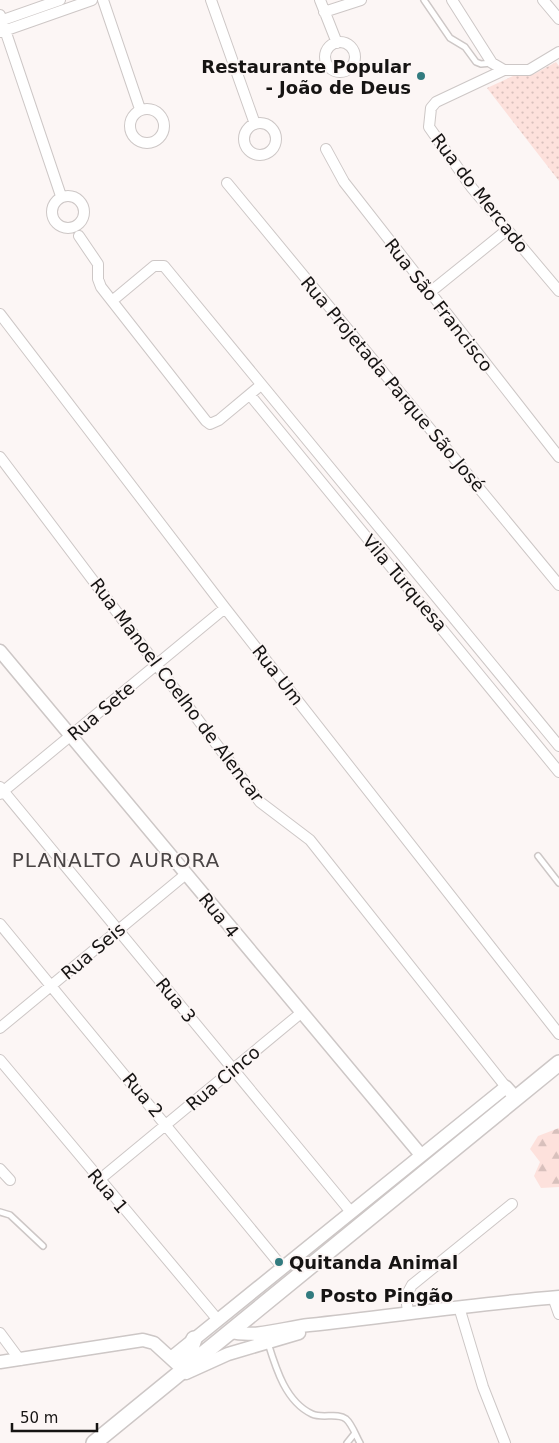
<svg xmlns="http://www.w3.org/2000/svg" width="559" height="1443" font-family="'DejaVu Sans',sans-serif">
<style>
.grass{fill:url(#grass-dots)}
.forest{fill:url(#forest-firs)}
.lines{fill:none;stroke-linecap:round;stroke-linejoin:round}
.service-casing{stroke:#cdc7c6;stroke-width:8}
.minor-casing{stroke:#cdc7c6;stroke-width:12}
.tertiary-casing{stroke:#cdc7c6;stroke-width:15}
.primary-casing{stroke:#cdc7c6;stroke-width:18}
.service{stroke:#fff;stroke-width:5}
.minor{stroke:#fff;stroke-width:10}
.tertiary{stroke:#fff;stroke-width:12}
.primary{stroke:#fff;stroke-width:15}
.poi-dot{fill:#327b7f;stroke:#fcf6f5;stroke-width:2}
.labels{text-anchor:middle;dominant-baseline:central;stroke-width:4;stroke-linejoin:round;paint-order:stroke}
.poi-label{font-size:18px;font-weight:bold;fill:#161413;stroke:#fcf6f5;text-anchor:start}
.street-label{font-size:18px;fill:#161413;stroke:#fcf6f5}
.quarter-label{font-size:20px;letter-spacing:1px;fill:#4a4545;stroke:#fcf6f5}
</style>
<defs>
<pattern id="grass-dots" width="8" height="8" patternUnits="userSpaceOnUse" patternTransform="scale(1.25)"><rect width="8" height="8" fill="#fde1dc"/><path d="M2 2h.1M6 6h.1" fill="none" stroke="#d8c0bc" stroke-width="1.8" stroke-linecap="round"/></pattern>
<pattern id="forest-firs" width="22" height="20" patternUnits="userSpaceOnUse" patternTransform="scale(1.25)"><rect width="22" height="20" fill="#fde1dc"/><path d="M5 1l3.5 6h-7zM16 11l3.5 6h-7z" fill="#d8c0bc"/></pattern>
</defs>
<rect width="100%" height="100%" fill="#fcf6f5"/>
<path class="grass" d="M556,62l3,4v115l-72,-93 26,-12 21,-2z"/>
<path class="forest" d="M559,1128v59l-18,1 -7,-12 6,-14 -10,-13 8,-13z"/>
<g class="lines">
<defs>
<path id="service" d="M424,0l26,38 15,9 11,15 5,2 11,-1
M538,856l21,27
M0,1212l10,3 33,31
M268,1343c8,26 18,59 44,71 11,5 25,-2 34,5 6,5 10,17 14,24
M347,1443l8,-10"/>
<path id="minor" d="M103,0l37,109
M211,0l44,124
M320,0l17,43
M452,0l40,63 12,7h25l30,-18
M543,0l16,19
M324,12l37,-12
M0,15l61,181
M0,21l60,-21
M1,32l91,-32
M325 57a15 15 0 1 1 30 0a15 15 0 1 1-30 0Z
M504,70l-68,32 -5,6 -2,19 43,61 87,103
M130 126a17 17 0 1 1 34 0a17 17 0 1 1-34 0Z
M244 139a16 16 0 1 1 32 0a16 16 0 1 1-32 0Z
M326,149l18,33 215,275
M227,183l332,402
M52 212a16 16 0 1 1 32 0a16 16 0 1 1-32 0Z
M79,236l19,28v15l3,8 105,134 4,3 9,-4 42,-35
M429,293l78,-63
M112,301l42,-35h10l395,480
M0,314l225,294 334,426
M250,395l309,377
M0,457l260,345 50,38 196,247
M0,787l351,425
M0,794l225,-186
M0,924l283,344
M0,1028l186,-154
M0,1060l218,260
M0,1169l10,11
M99,1180l202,-167
M553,1297l6,17
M459,1307l24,80 22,56
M408,1312l-2,-16 6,-11 100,-81
M0,1333l20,27"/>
<path id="tertiary" d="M0,651l421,504
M230,1332c27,6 53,-4 79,-7 83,-9 166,-21 250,-28
M171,1358l335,-271 10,11
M0,1362l143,-22 11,3 23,21
M186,1373l42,-19 71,-21"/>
<path id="primary" d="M183,1371l11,-32
M94,1443l465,-380"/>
</defs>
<use href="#service" class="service-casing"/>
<use href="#minor" class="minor-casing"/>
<use href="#tertiary" class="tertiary-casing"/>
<use href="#primary" class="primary-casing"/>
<use href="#service" class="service"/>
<use href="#minor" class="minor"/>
<use href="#tertiary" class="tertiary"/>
<use href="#primary" class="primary"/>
</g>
<g class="poi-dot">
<circle cx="421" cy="76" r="5"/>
<circle cx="279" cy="1262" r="5"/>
<circle cx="310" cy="1295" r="5"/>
</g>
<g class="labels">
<g class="poi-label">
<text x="411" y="66" text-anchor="end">Restaurante Popular<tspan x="411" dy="21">- João de Deus</tspan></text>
<text x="289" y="1262">Quitanda Animal</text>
<text x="320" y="1295">Posto Pingão</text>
</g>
<g class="street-label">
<text transform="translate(480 193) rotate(52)">Rua do Mercado</text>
<text transform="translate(439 305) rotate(52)">Rua São Francisco</text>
<text transform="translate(393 384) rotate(50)">Rua Projetada Parque São José</text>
<text transform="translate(405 583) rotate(50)">Vila Turquesa</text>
<text transform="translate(278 675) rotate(52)">Rua Um</text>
<text transform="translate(177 690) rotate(53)">Rua Manoel Coelho de Alencar</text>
<text transform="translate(101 711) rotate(-40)">Rua Sete</text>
<text transform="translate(219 915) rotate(51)">Rua 4</text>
<text transform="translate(93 951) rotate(-40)">Rua Seis</text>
<text transform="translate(176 1000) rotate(51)">Rua 3</text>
<text transform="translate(223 1078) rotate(-40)">Rua Cinco</text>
<text transform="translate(143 1095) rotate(50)">Rua 2</text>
<text transform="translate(108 1191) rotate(50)">Rua 1</text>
</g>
<g class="quarter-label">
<text x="116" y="860">PLANALTO AURORA</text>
</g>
</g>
<path d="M12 1423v8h85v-8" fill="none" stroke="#161413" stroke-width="2.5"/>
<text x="20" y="1423" font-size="15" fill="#161413" stroke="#fcf6f5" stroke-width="4" paint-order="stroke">50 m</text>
</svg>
